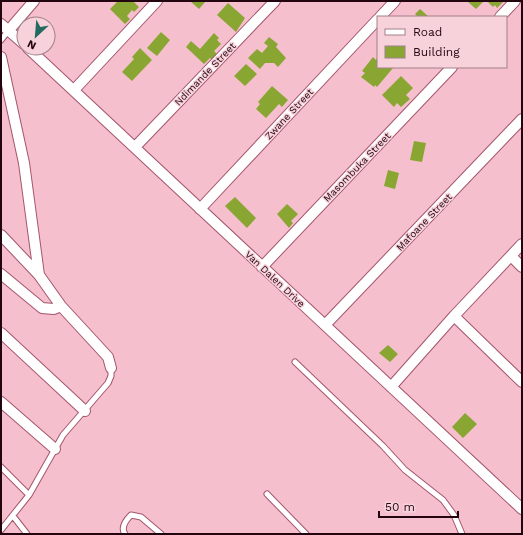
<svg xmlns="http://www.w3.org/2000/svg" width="523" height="535" font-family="'Work Sans',sans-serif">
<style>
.building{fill:#89a632}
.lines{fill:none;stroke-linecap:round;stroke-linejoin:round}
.service-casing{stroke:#a4556c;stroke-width:7}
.minor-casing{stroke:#a4556c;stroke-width:12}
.service{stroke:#fff;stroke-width:5}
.minor{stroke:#fff;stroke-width:10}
.labels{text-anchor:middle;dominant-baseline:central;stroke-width:3;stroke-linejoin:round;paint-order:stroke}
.street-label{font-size:10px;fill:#23050f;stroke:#f7d2db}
</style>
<rect width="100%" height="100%" fill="#f6bfcd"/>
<path class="building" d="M118,1h15l6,6 -5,5 -2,-2 -5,6 3,3 -5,5 -15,-15z
M190,1h16l-7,8z
M467,1h17l-8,8z
M487,1h17l-7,7 -2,-3 -2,2z
M228,3l17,15 -9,14 -19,-17z
M420,9l9,8h-11l-3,-3z
M161,32l9,8 -13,16 -10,-8z
M214,33l5,5 -2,2 4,4 -7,7 3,3 -5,6 -2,-2 -6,6 -18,-17 5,-6 9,8z
M269,37l9,7 -2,3 10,11 -8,9 -4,-4h-9l-5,6 -12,-11 9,-9 5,4 6,-7 -4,-3z
M140,48l12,12 -20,21 -10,-9 12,-13 -2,-2z
M373,57l3,3 2,-3v10l15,1 -16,19 -2,-2 -1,2 -13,-10 4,-4 -3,-2z
M246,64l11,10 -12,12 -11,-10z
M401,76l12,12 -7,7 4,4 -9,8 -4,-4 -3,4 -12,-12z
M272,86l16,14 -6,7 -3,-3 -13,14 -10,-9 4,-5 -2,-2z
M414,141l12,2 -4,19 -12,-2z
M388,170l11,3 -4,16 -11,-3z
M235,197l21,21 -9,10 -22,-22z
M287,204l11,10 -7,7 2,2 -4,5 -12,-14z
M388,345l10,9 -8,8 -11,-9z
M465,413l12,11 -14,14 -11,-11z"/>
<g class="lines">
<defs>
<path id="service" d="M1,40l8,-10
M295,362l88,84 22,24 38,30 11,15 8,19
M1,467l28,28
M267,494l39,40
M13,516l14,18
M1,530l28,-35 34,-60 45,-52 3,-7v-8
M125,534c-5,-7 1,-14 6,-19l10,2 20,17"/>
<path id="minor" d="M380,17l15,-16
M500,17l15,-16
M1,24l23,20
M9,30l25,-29
M28,48l494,461
M1,57l23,106 15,112 22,31 47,51 3,11
M74,90l83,-89
M135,147l140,-146
M200,209l178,-190
M1,235l38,40
M511,256l11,11
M262,267l190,-200
M1,274l41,34 12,1 7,-3
M454,316l68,66
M325,325l197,-206
M1,333l84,78
M391,387l63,-71 68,-72
M1,402l54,47"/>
</defs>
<use href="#service" class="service-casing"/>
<use href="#minor" class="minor-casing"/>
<use href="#service" class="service"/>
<use href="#minor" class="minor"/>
</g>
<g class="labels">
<g class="street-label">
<text transform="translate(205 74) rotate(-46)">Ndimande Street</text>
<text transform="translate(289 114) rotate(-47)">Zwane Street</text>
<text transform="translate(357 167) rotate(-46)">Masombuka Street</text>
<text transform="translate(424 222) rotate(-46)">Mafoane Street</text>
<text transform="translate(275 279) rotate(43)">Van Dalen Drive</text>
</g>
</g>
<rect width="523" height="535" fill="none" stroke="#23050f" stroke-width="4"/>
<rect x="377" y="16" width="130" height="52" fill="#f7d2db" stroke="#a28089"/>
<rect x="385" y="29" width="20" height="6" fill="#ffffff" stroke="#a28089"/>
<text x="413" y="36" font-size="12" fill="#23050f">Road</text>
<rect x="385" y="46" width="20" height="12" fill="#89a632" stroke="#a28089"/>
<text x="413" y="56" font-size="12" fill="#23050f">Building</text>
<g transform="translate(36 36) rotate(206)"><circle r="19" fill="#f7d2db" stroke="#a28089"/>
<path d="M0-3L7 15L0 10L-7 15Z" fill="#236b61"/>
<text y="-6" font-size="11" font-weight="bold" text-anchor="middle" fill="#23050f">N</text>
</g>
<path d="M379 511v6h79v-6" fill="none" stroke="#23050f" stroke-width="2"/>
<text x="385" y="511" font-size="12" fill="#23050f" stroke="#f7d2db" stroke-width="3" paint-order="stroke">50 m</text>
</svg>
